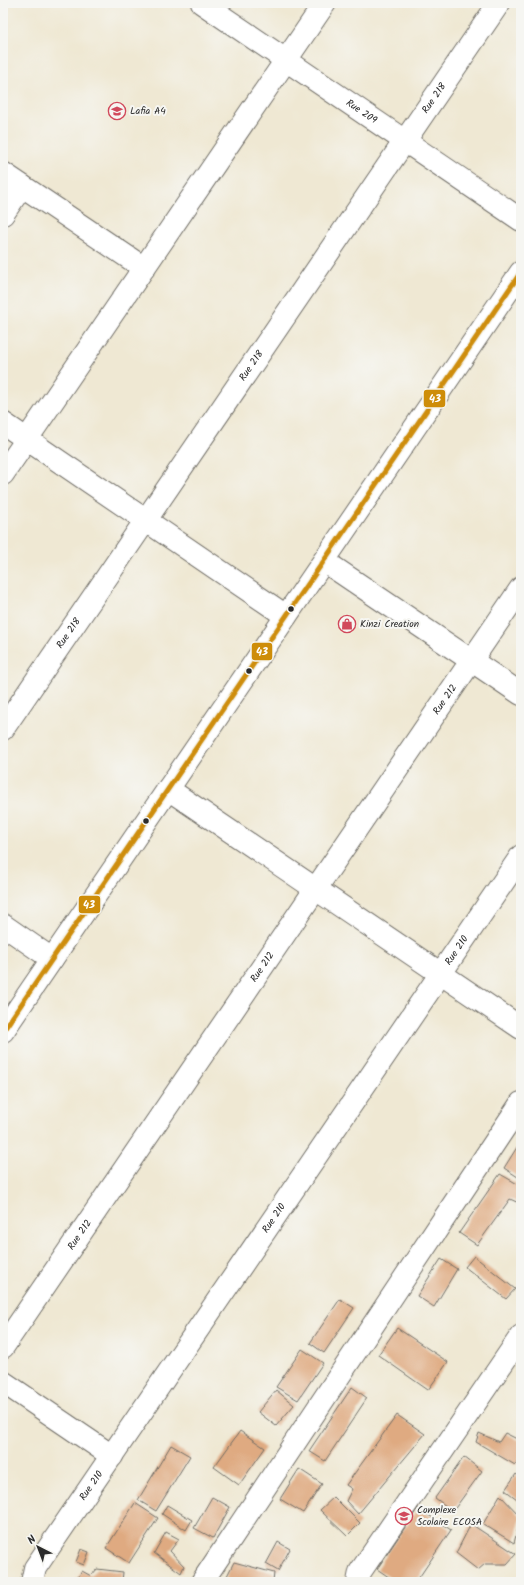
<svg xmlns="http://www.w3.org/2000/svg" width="524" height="1585" font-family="Kalam,sans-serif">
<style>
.building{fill:#dfaa81}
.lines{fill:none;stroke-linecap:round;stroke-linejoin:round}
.minor-casing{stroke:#706d66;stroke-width:24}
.tertiary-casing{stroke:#706d66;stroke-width:24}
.minor{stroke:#fff;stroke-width:22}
.tertiary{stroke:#fff;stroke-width:22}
.bus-1-casing{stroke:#f6f6f2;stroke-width:8}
.bus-1{stroke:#ce8d09;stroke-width:5}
.bus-dot{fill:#2b2b2b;stroke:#f6f6f2;stroke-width:1.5}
.labels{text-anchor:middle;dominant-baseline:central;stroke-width:4;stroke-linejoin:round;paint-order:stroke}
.street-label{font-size:10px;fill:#2b2b2b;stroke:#f6f6f2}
.poi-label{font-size:10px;fill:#2b2b2b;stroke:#f6f6f2;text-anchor:start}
.line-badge{stroke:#f6f6f2;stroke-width:1.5}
.badge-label{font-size:11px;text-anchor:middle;font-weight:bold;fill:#fff}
</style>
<rect width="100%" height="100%" fill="#f6f6f2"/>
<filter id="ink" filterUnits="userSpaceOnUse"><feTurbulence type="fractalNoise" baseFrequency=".025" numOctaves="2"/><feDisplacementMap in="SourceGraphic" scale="8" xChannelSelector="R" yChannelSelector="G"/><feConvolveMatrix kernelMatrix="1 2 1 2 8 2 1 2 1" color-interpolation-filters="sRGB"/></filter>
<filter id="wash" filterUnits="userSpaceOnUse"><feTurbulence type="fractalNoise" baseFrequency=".012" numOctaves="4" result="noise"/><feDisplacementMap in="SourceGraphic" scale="16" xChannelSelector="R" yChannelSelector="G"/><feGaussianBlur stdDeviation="0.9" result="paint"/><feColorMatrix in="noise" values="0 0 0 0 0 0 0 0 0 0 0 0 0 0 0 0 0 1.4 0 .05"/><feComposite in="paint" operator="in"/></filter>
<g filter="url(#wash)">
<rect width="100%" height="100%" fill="#efe8d3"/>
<g id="blocks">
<path class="building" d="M521,1141v38l-17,-11z
M500,1174l21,12v18l-11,-5 -33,46 -18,-12z
M474,1256l41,33 -9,10 -41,-32z
M441,1259l16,10 -23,38 -17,-11z
M340,1299l14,9 -30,45 -14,-10z
M397,1328l51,34 -20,28 -50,-35z
M302,1349l21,14 -25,37 -22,-13z
M352,1387l15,11 -42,63 -16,-10z
M276,1390l18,15 -18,21 -18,-14z
M397,1415l28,19 -67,80 -12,-13 6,-12 -6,-4z
M240,1431l25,17 -26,37 -25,-18z
M479,1433l20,9 6,-9 16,8v15l-6,9 -39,-23z
M171,1445l19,11 -34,55 -18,-11z
M464,1457l18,14 -29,40 -18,-13z
M299,1469l23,15 -19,29 -23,-14z
M516,1474l5,4v24l-16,-12z
M500,1495l21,22 -7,26 -31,-19z
M212,1497l18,10 -17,31 -19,-10z
M334,1497l26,26 -13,13 -27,-26z
M135,1503l23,15 -29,45 -23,-15z
M167,1505l25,15 -6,10 -24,-16z
M418,1508l33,22 -35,52h-20l-19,-13z
M471,1524l45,30 -9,10h-22l-7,6 -22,-17z
M166,1532l13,7 -9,12 14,15 -3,7 -27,-20z
M278,1542l12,7 -12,22 -12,-7z
M81,1549l8,3 -5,13 -8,-3z
M234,1562l40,11 -1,9h-49z
M97,1569l26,3 -1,10h-47l7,-11 9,5z"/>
</g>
</g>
<g filter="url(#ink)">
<use href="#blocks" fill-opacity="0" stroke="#706d66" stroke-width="1"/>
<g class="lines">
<defs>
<g id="minor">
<path id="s1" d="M202,3l319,217"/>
<path d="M3,173l141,95"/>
<path d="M3,214l19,-28"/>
<path d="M3,423l283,193"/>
<path d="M3,474l322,-471"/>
<path d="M324,561l197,133"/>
<path id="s2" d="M3,729l496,-726"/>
<path d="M168,789l353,239"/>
<path d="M3,925l49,34"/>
<path id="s3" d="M3,1347l518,-759"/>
<path d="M3,1382l109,74"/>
<path id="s4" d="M32,1582l3,-14 486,-712"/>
<path d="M202,1582l319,-479"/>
<path d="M358,1582l2,-10 161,-236"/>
</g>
<path id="tertiary" d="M3,1031l518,-759"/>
</defs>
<use href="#minor" class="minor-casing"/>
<use href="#tertiary" class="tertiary-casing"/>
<use href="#minor" class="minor"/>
<use href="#tertiary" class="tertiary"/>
<defs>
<path id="bus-1" d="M3,1031l518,-759"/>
</defs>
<use href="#bus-1" class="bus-1-casing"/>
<use href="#bus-1" class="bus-1"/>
</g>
</g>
<defs>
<symbol id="school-ring" viewBox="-11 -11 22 22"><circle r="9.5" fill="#f6f6f2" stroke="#d1495b" stroke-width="1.5"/><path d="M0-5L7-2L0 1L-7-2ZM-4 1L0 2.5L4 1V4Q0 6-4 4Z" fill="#d1495b"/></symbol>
<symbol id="shop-ring" viewBox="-11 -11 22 22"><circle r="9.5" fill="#f6f6f2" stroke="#d1495b" stroke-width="1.5"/><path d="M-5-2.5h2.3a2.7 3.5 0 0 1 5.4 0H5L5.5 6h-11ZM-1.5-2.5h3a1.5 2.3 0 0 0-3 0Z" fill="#d1495b"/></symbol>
</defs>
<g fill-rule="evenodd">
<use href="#school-ring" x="107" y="101" width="20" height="20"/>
<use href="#shop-ring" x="337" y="614" width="20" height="20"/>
<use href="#school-ring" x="394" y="1506" width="20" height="20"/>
</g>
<g class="bus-dot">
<circle cx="291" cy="609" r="3.5"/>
<circle cx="249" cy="671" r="3.5"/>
<circle cx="146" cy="821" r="3.5"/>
</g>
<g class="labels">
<g class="street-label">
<text stroke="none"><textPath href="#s2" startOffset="764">Rue 218</textPath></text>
<text stroke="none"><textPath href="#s1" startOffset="193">Rue 209</textPath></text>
<text stroke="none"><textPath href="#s2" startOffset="440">Rue 218</textPath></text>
<text stroke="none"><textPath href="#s2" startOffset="116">Rue 218</textPath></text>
<text stroke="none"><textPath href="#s3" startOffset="784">Rue 212</textPath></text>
<text stroke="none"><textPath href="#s4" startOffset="762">Rue 210</textPath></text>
<text stroke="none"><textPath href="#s3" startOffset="460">Rue 212</textPath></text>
<text stroke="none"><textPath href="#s4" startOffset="438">Rue 210</textPath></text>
<text stroke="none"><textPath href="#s3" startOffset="136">Rue 212</textPath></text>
<text stroke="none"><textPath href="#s4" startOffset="114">Rue 210</textPath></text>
</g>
<g class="poi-label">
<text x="130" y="111">Lafia A4</text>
<text x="360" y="624">Kinzi Creation</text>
<text x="417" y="1510">Complexe<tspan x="417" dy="12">Scolaire ECOSA</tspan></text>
</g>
</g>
<g class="line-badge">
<rect x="423" y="389" width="23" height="19" rx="4" fill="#ce8d09"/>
<rect x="251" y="642" width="22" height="19" rx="4" fill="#ce8d09"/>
<rect x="78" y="895" width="23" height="19" rx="4" fill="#ce8d09"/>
</g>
<g class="badge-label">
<text x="435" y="402">43</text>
<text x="262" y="655">43</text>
<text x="89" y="908">43</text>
</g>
<rect width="524" height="1585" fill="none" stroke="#f6f6f2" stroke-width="16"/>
<g transform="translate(38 1547) rotate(318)" stroke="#f6f6f2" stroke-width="3" paint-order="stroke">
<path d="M0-3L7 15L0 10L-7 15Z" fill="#2b2b2b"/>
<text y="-6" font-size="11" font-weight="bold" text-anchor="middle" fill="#2b2b2b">N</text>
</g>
</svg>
